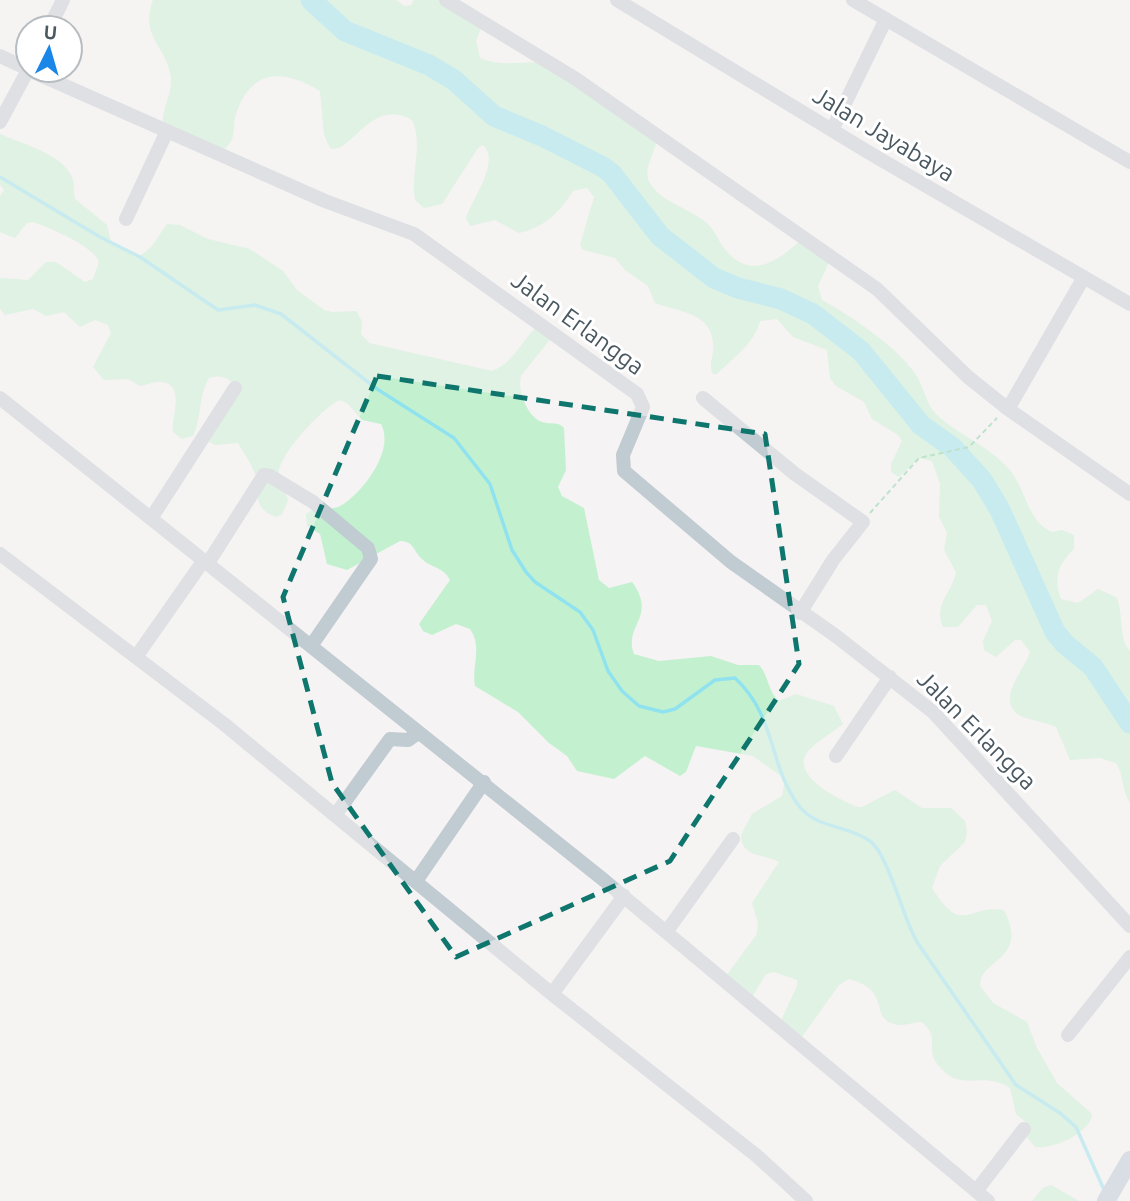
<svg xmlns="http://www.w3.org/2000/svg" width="1130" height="1201" font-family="Ubuntu,sans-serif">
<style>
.green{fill:#c3f1d0}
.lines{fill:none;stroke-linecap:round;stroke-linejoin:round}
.stream{stroke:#90e3ee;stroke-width:3.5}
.river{stroke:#90e3ee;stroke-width:21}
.path{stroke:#7ad09e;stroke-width:2;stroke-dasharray:5 3.5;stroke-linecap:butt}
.minor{stroke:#c1cbd2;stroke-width:14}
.major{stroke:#b3c5d1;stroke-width:18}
.marked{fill:none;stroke:#0f766e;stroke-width:5;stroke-dasharray:14 9;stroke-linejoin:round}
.labels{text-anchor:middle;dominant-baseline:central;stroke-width:6;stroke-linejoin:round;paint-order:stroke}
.street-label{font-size:24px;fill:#4a5861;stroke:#fff}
</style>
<rect width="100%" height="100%" fill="#f5f3f3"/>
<path class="green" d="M153,0h243l8,6 7,-1 3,-5h32l37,23 -7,18 4,17c23,10 46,2 70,5 11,1 92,63 107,74 0,14 -16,32 -7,46 10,18 37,25 53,37 10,7 13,16 19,25 26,38 56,17 81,-7l28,20 -13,28 4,14c29,16 72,45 92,72 10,13 11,31 22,42 22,21 53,32 73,55 17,19 18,53 43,63l10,-2 12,5v14c-16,15 -21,30 -13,50l17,4 20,-14 18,8c8,15 2,43 14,54v152c-9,-13 -5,-27 -14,-40l-16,-5 -30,2 -14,-33c-11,-5 -22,-6 -33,-10 -31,-14 2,-47 7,-65l-9,-12h-6l-19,17 -12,-7 -1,-9 9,-20 -6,-16h-9l-19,22h-15c-10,-22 10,-36 13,-55l-12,-22 3,-17 -8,-16 1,-33 -8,-23 -13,-3 -20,19 -8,-5v-8l11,-23 -4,-6 -26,-16 -8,-17 -28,-16 -6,-8 -3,-28 -34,-13 -16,-18 -17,2c-6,23 -27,37 -43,53h-4c-4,-8 -1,-14 0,-22 4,-39 -31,-39 -58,-49l-7,-17 -23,-16 -10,-12 -32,-8 -3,-5 14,-48 -7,-9 -14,3c-15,23 -27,35 -54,42l-24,-13 -25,6 -4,-8c6,-19 35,-57 17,-73l-5,3 -36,56 -18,4 -9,-8c-5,-27 9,-55 -3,-80 -42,-24 -61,36 -82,28l-6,-13 -4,-44c-36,-22 -69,-23 -84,23 -5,15 2,24 -12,35l-61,-26c-1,-15 9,-28 8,-44 -3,-33 -32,-41 -18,-79z
M0,134c22,10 61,19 72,43 3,7 1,14 3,22l32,26 4,17 29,14 11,-9 16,-23 13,1 28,14 42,10 33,22 14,19 27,20 8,2 24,-1 6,10 -1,13 8,9 123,28c22,-7 31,-34 49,-48l14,10 -34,43c-4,14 6,41 21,46 9,3 16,-1 22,6l2,42 -8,17 4,9 22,12 15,72 10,8 23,-6c26,35 -9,43 2,72l25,7 52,-5 27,9h21c10,11 9,27 20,36l17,-7 38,12 9,18c-10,8 -22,15 -31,23 -29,26 26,52 45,60h5l33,-17 27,18h29l14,13 2,11 -2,10 -25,24 -8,22c31,49 35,16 72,22 26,51 -25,48 -24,76l13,17 34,19 10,26 20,35 35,31c0,18 -40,36 -57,33l-8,-10v-14l-11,-9 -6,-26c-30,-20 -51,10 -76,-29 -6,-18 5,-21 -12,-37 -9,0 -21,5 -28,2 -25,-7 -2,-34 -45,-45l-10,6 -40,56 -21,-14 19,-41v-6l-23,-8 -8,2 -17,28 -26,-22 34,-46 1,-11 -6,-20 27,-41c-15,-9 -37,-3 -38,-27l11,-21 30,-18 3,-17 -32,-23 -57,-10 -10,26 -6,4 -35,-20 -31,23 -37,-8 -10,-15 -18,-13 -31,-31 -43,-26c-4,-20 8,-38 -5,-57l-14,-5 -24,11 -9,-4 -4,-7 31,-44c-6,-13 -19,-12 -28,-21 -9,-8 -8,-18 -22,-18l-53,29 -20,-6 -7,-30 -13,-8 -1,-12c12,-10 25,-2 36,-9 22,-14 53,-55 39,-81l-19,-4 -15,-17 -8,-3c-18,10 -56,50 -60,70 -2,10 7,21 9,31l-6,13 -6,3c-24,-8 -16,-24 -21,-43 -3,-10 -12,-22 -17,-31l-23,2 -6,-3 28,-53c-8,-11 -14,-15 -28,-11 -11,19 -7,39 -16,58l-11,3 -9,-7c-2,-15 13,-47 -11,-50 -7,-1 -15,3 -22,4l-12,-7 -24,1 -11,-13 18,-34 -3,-8 -13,-5 -15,7 -16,-15 -18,4 -13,-7 -28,6 -5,-6v-31l28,2 18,-18h10l29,20 8,-3 6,-17c-5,-16 -49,-34 -66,-40l-6,1 -12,15 -15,-6v-36l4,-6 -4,-5z
M1051,1185l28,16h-47l11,-13z"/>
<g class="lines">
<path class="stream" d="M0,177l100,60 40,20 78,53 37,-5 26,9 96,75 77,49 36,46 22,66 14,22 9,10 45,30 13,18 15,41 14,20 17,15 24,6 12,-3 40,-29 20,-2c42,39 33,87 64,128 18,23 49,19 71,35 18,13 33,77 47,101l99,143 44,28 16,14 29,65"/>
<path class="river" d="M311,0l34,31 84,34 25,15 40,36 48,20 61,31 9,7 48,62 54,42 24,10 43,11 32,15 48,37 60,74 31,22 30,33 18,30 55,122 10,12 28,23 37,56"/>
<path class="path" d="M870,513l49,-55 50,-11 28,-29"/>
<path class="minor" d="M446,0l130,79 301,210 91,88 40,32
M617,0l256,155 257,149
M853,0l277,162
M49,28l14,-28
M0,56l28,13
M29,70l296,131 89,33 223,160 6,13 -20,48 1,16 107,91 105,74 97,76 197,214
M0,122l28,-52
M832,130l54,-111
M126,219l41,-88
M1084,277l-76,132 122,85
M0,398l605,483 383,320
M703,398l92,76 68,48 -30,38 -33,53
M152,517l83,-129
M0,554l224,170 328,270 205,162 49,45
M208,563l56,-88 6,1 43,26 55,46 3,11 -60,87
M136,657l68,-97
M836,756l54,-79
M336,814l54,-75 18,1 10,-7
M416,881l68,-99
M667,931l66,-92
M552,994l72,-98
M1068,1035l62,-78
M977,1190l47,-61"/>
<path class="major" d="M1106,1201l24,-41"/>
</g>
<path d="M0 0H1130V1201H0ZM377,376l388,58 34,230 -129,197 -214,96 -124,-174 -49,-186z" fill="#f5f3f3" fill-opacity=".55" fill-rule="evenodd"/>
<path class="marked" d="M377,376l388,58 34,230 -129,197 -214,96 -124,-174 -49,-186z"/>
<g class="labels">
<g class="street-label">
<text transform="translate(884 134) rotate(31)">Jalan Jayabaya</text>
<text transform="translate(578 323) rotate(36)">Jalan Erlangga</text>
<text transform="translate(977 730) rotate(45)">Jalan Erlangga</text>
</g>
</g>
<g transform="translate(49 49) rotate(5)"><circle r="33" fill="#ffffff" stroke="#b7bcc0" stroke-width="2"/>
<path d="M0-5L12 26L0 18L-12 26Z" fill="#1a86e8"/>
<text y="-10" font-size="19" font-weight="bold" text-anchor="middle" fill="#4a5861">U</text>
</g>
</svg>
